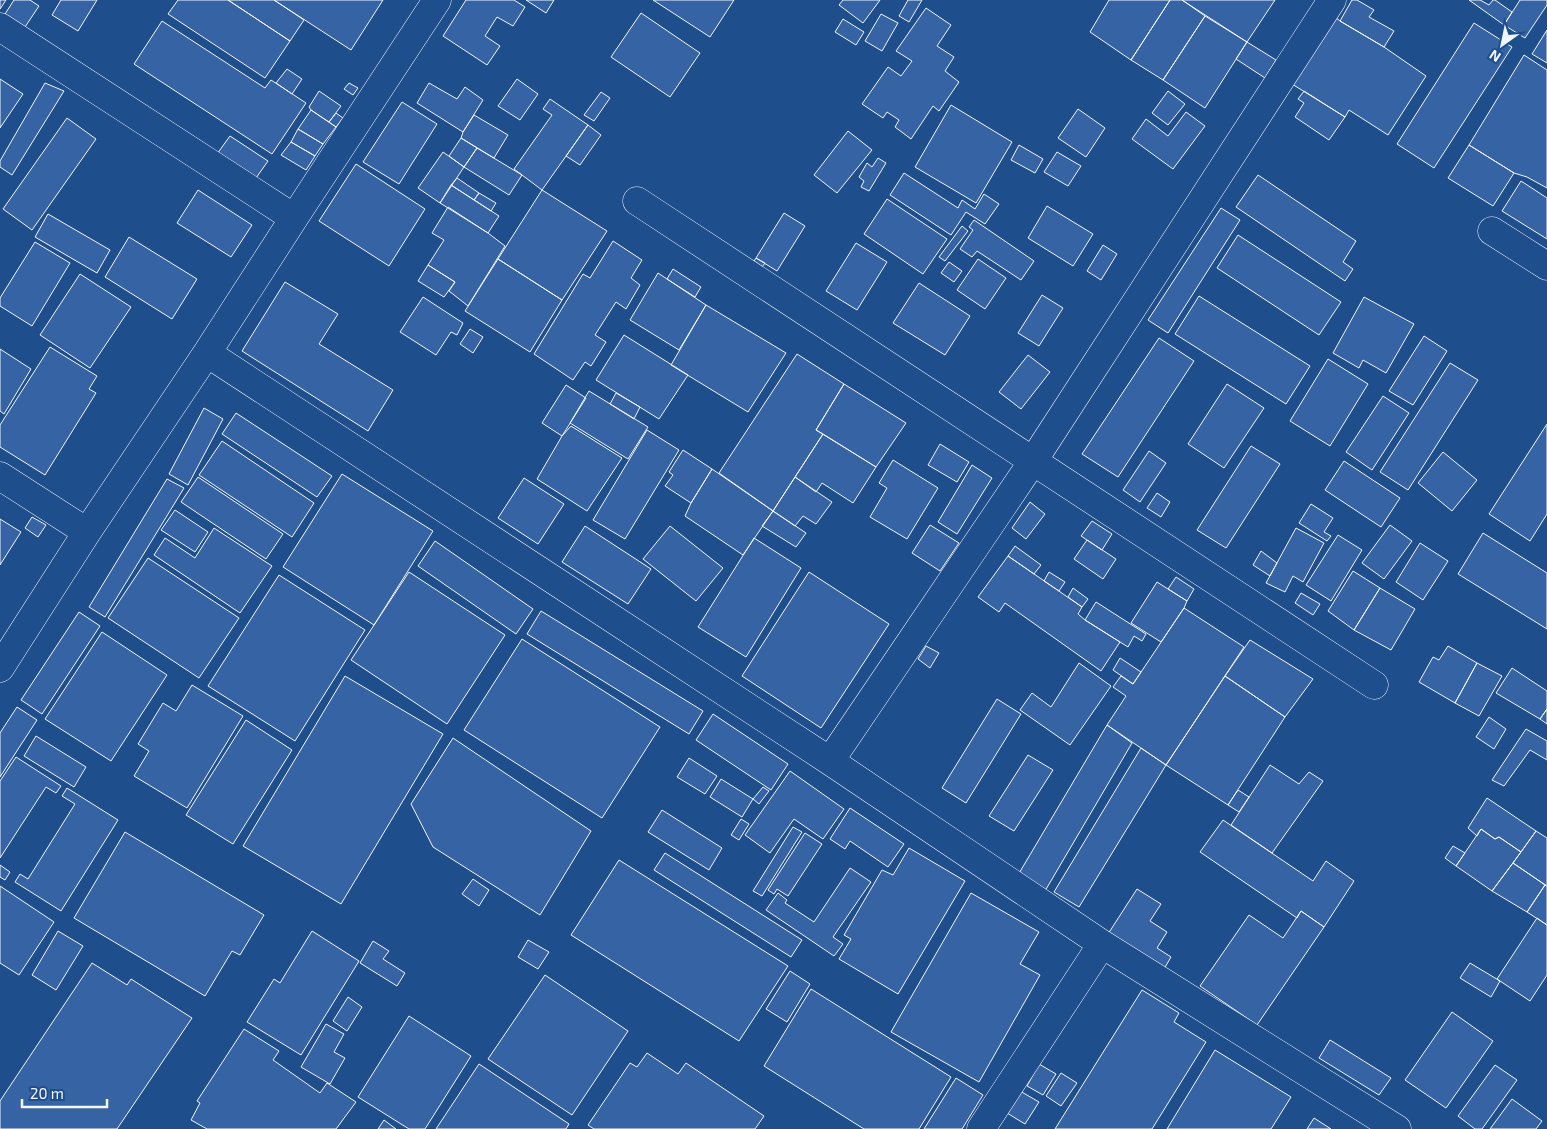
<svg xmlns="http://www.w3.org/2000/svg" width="1547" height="1129" font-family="'Exo 2',sans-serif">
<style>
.building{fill:#3563a3;stroke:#f2f6ff}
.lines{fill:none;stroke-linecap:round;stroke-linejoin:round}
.minor-casing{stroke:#f2f6ff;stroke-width:29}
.minor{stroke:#1f4e8c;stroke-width:28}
</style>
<rect width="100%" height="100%" fill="#1f4e8c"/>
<path class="building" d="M0,0h6l-6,9z
M14,0h16l9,6 -14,21 -20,-13z
M61,0h36l-19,31 -26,-16z
M178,0h50l62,41 -25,37 -97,-64z
M228,0h46l30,20 -14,21z
M274,0h109l-32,50z
M466,0h48l11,7 -12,19 -16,-9 -12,19 15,10 -13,19 -44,-29z
M526,0h28l-8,13z
M653,0h81l-24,37z
M843,0h37l-17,23 -24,-18z
M908,0h14l-13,22 -10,-6z
M1109,0h61l-39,60 -41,-28z
M1170,0h12l23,16 -42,64 -32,-20z
M1182,0h93l-28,42z
M1352,0h5l17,10 -5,7 25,14 -10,16 -44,-26z
M1469,0h11l9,5 4,-5h2l17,12 -8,13z
M1520,0h27v5l-22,33 -21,-13z
M926,8l25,17 -14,21 17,11 -9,14 14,11 -20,29 -6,-5 -22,33 -16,-12 4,-7 -12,-8 -4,6 -21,-14 26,-37 13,9 11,-15 -16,-10z
M641,13l59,40 -30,44 -59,-40z
M881,14l17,9 -16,28 -17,-10z
M1205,16l42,26 -42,66 -42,-28z
M1335,17l5,4 44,26 42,29 -38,59 -39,-25 -4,7 -53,-33z
M843,19l21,13 -8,13 -21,-13z
M162,21l103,67 6,-8 35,23 -34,51 -138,-90z
M1474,23l38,24 -78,121 -37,-24z
M1547,30v33l-15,-9z
M1247,42l29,18 -11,18 -29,-19z
M1524,55l23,15v118l-20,-11 -13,-4 -45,-28z
M287,69l15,10 -10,15 -16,-11z
M0,79l23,15 -23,34z
M517,79l21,15 -18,26 -22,-14z
M45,83l19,8 -52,84 -12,-8v-6z
M349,83l9,5 -5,7 -9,-6z
M429,83l28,16 8,-12 18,13 -20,32 -46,-29z
M319,91l22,15 -12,16 -18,-12 -2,-3z
M1168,91l17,13 -17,21 -16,-12z
M1304,91l41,26 -16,23 -34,-23 9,-14 -6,-4z
M601,92l9,6 -16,23 -10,-6z
M550,99l38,26 -46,65 -28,-21 38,-54 -9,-6z
M402,102l35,22 -38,60 -36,-22z
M951,105l61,37 -36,61 -61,-36z
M1078,109l27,19 -19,29 -28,-19z
M311,110l25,17 -13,17 -25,-15z
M1186,112l19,14 -32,43 -41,-30 14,-20 22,17z
M336,113l7,5 -7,9 -7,-5z
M474,115l34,20 -14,23 -33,-20 2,-6z
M67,118l29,21 -64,91 -29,-21z
M588,125l13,10 -21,30 -14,-9z
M298,129l25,15 -8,12 -24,-14z
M848,131l24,19 -35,43 -23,-18z
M230,136l38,25 -12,17 -39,-24z
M461,138l16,10 -13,19 -15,-11z
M291,142l24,14 -9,14 -25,-15z
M1019,145l24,14 -8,14 -24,-13z
M1469,145l45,28 -21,33 -45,-28z
M477,148l45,27 -13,20 -45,-28z
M443,152l21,15 -24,36 -22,-15z
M1057,152l24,14 -13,20 -24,-14z
M878,158l8,5 -17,28 -8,-4 3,-6 -5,-4 8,-14 5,4z
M356,164l69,45 -36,57 -70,-45z
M904,173l54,35 4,-8 13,9 9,-15 15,10 -14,20 -19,-12 -15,23 -61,-40z
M1258,175l98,66 -13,21 10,7 -8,12 -109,-74z
M457,178l22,15 -5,7 -23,-15z
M1521,181l26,17v41l-45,-28z
M451,185l48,31 -11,17 -48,-30z
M198,190l54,35 -21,32 -54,-34z
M542,190l65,41 -45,69 -64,-41z
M479,193l17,10 -5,8 -17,-11z
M887,199l60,40 -24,35 -59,-40z
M1047,206l46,28 -20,32 -45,-28z
M448,207l40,26 17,13 -37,60 -19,-15 6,-9 -27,-17 16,-25 -12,-7z
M1221,208l19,12 -72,113 -20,-13z
M784,213l21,13 -28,45 -21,-13z
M48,214l62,36 -13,23 -62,-36z
M974,220l60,41 -13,19 -44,-29 -5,6 -12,-8 13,-19 -4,-3z
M962,226l6,5 -23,30 -6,-4z
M1238,235l103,67 -22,33 -102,-67z
M129,237l68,42 -25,40 -67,-42z
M613,241l29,19 -11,18 9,7 -14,24 -10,-7 -21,33 11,7 -15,24 -6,-4 -12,18 -39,-26 49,-80 7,4z
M35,242l35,21 -38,63 -32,-20v-8z
M856,243l31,19 -30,48 -31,-19z
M1103,245l14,9 -16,26 -14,-9z
M756,258l9,5 -7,10 -8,-6z
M498,259l64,41 -32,52 -65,-41z
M978,259l28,19 -21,31 -28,-19z
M949,262l13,9 -8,11 -13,-9z
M428,265l27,17 -11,15 -26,-16z
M673,269l28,18 -6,10 -28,-18z
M658,273l48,32 -27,45 -49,-30z
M80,274l51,33 -41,61 -50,-33z
M285,282l53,32 -19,30 74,46 -25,41 -126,-80z
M919,283l51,33 -25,39 -52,-32z
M1042,295l21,13 -24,38 -21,-13z
M1199,296l111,70 -24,38 -111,-70z
M423,297l40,26 -6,12 -6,-3 -15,23 -36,-23z
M1364,297l50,27 -28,49 -23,-13 -4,8 -26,-15z
M706,305l80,48 -38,59 -77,-47z
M470,329l13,8 -10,16 -13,-9z
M624,335l64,40 -29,44 -63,-39z
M1424,336l23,15 -34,54 -24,-14z
M1159,338l35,23 -76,116 -36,-23z
M50,347l47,29 -8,13 7,4 -51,82 -45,-28v-22z
M0,349l31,20 -27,45 -4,-3z
M797,354l47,30 -28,46 7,4 -50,77 -54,-38z
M1028,355l22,17 -29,37 -22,-17z
M1328,359l40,25 -38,62 -40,-25z
M1450,363l28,17 -70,110 -28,-18z
M844,384l62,39 -30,44 -60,-37z
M1227,384l37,24 -40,60 -36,-24z
M566,385l20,13 -24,38 -20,-13z
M589,391l59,36 -20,32 -58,-36z
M616,393l24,14 -6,12 -24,-15z
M1383,396l26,17 -37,57 -26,-18z
M204,408l19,11 -35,66 -19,-11z
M236,413l96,63 -15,21 -95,-63z
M1547,424v90l-17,27 -41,-27z
M571,426l51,32 -35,53 -50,-32 25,-43z
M647,430l32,20 -54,89 -32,-19z
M823,434l53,33 -23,36 -31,-20 -6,9 -21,-15z
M222,441l92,62 -22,34 -93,-62z
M940,444l29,18 -12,20 -29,-17z
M1251,446l29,18 -54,84 -29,-18z
M683,450l29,19 -21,34 -26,-17 8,-11 -4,-3z
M1149,451l17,12 -26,39 -17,-12z
M1443,452l34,28 -25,31 -34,-28z
M893,460l45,28 -31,51 -37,-22 17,-29 -8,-5z
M1344,461l56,37 -19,29 -56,-37z
M972,465l20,13 -35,56 -19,-12z
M712,469l61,42 -30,44 -58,-39 6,-13z
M342,474l91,57 -59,94 -91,-58z
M198,477l85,57 -17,25 -85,-57z
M795,477l37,25 -16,22 -13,-8 -8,10 -22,-15z
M524,478l40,26 -26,40 -40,-26z
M167,479l17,9 -79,129 -16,-10z
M1157,493l13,9 -9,15 -14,-9z
M1030,502l15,12 -19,25 -14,-11z
M1311,504l22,14 -9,14 7,4 -4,5 -28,-18z
M175,510l33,22 -13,20 -34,-22z
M773,511l33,22 -10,14 -34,-21z
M32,517l14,8 -8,12 -13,-9z
M0,519l21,13 -21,33z
M1092,521l20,13 -10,16 -21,-14z
M930,525l29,18 -19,28 -28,-18z
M1390,525l22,16 -28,38 -22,-16z
M585,526l66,43 -23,35 -66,-42z
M670,526l53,42 -27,33 -53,-42z
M214,528l58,38 -32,47 -86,-58 11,-17 30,20z
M1296,528l28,15 -21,39 -10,-6 -8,16 -19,-9z
M1483,533l64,40v56l-89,-55z
M1338,535l24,15 -31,51 -25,-16z
M754,538l47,30 -55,89 -48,-30z
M1087,540l29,19 -13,20 -29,-20z
M435,541l98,68 -17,25 -98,-68z
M1420,543l28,18 -25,39 -27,-18z
M1015,546l26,19 -7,9 -26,-18z
M1261,551l16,12 -7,13 -17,-11z
M1008,556l74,51 -4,7 7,6 35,22 -19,29 -96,-68 -6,9 -21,-15z
M148,558l91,60 -40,60 -91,-60z
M1353,571l27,17 -26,42 -26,-19z
M409,572l96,63 -58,89 -96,-64z
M809,572l80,52 -68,104 -79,-52z
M1049,572l16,10 -6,9 -15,-10z
M279,575l86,55 -70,111 -87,-55z
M1176,577l18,12 -7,12 -19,-12z
M1157,582l30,19 -3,7 -23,34 -30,-19z
M1073,588l15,11 -6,8 -14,-10z
M1380,588l35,21 -24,41 -37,-20z
M1301,593l19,11 -7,11 -18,-12z
M1096,602l50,32 -4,7 -8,-5 -6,11 -43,-27z
M1184,608l60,39 -78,118 -59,-40 19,-29 -13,-9 8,-11 12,8z
M541,611l162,100 -14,23 -162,-100z
M79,612l21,14 -58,88 -21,-14z
M102,632l65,43 -56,86 -66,-42z
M522,639l138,88 -58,91 -138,-88z
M1250,640l63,39 -28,38 -60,-41z
M926,646l13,7 -9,15 -12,-9z
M1448,646l29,17 -22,40 -36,-21 14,-25 6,3z
M1120,658l21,14 -8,12 -20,-14z
M1079,663l32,23 -41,59 -50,-35 12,-17 19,14z
M1477,663l25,13 -23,40 -24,-13z
M1512,668l35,23v18l-7,10 -44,-26z
M345,676l98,58 -102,170 -98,-58z
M1225,676l60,41 -57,88 -62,-40z
M192,685l51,31 -56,92 -53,-32 15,-25 -11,-7 25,-41 13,8z
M997,699l24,15 -55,89 -24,-15z
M17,707l20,13 -37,57v-44z
M1547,709v15l-7,-5z
M713,714l75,50 -17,26 -75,-50z
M1489,717l17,12 -12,20 -18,-12z
M246,720l46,30 -59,94 -47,-29z
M1107,725l25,18 -87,148 -27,-16z
M1526,729l21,12v19l-17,-10 -26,36 -12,-6z
M36,736l50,31 -12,20 -50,-31z
M453,738l138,93 -51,84 -107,-68 -22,-43z
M1141,748l25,17 -87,142 -25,-15z
M1028,755l25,15 -39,61 -25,-15z
M16,757l45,29 -5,7 -10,-6 -46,71v-77z
M689,758l28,18 -12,18 -28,-17z
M1270,765l29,19 10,-12 14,9 -51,72 -41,-28z
M790,771l54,38 -21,30 -29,-20 -24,34 -25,-18z
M721,779l32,20 -11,18 -32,-20z
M763,787l6,4 -10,13 -6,-5z
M67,788l51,32 -57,91 -46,-29 5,-8 8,5 47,-75 -13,-8z
M1238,790l11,7 -10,15 -11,-7z
M1487,798l49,33 -15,21 -22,-15 -4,2 -14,-10 -4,7 -9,-8z
M850,808l54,36 -16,23 -38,-26 -5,8 -15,-10z
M662,810l60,38 -13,22 -61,-38z
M741,819l8,5 -10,16 -8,-5z
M1223,820l90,61 13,-20 28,20 -30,46 -23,-16 -4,7 -97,-66z
M793,827l9,5 -40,64 -9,-5z
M1481,829l14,10 4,-2 22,15 -29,39 -36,-25z
M1536,831l11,7v48l-34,-23z
M125,832l139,83 -24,40 -8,-4 -27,45 -131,-78z
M805,833l17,11 -34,52 -11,-7 -3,5 -6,-4z
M1453,846l12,7 -9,13 -11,-8z
M909,848l56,33 -67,113 -59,-35 12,-20 -7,-4 38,-65 11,5z
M665,853l137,87 -11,17 -137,-87z
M619,860l169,106 -49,75 -168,-106z
M1513,863l32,22 -18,27 -35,-21z
M0,865l10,7 -5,8 -5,-3z
M850,868l21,14 -38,55 10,7 -9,12 -68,-46 12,-17 9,7 -2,3 29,19z
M473,879l16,11 -10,16 -17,-12z
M1545,885l2,1v39l-20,-13z
M0,886l54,36 -35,53 -19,-12z
M1137,889l24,15 -11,17 17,11 -10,16 14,9 -7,12 -56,-35z
M971,893l68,39 -19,32 20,11 -61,107 -88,-50z
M1301,911l23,16 -67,98 -57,-39 49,-71 34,23z
M1537,918l10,7v50l-17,26 -33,-22z
M58,931l25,15 -27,44 -24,-15z
M312,931l47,30 -58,94 -54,-33 27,-43 6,4z
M528,940l21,12 -11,17 -20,-12z
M373,941l16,10 -6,8 22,14 -8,13 -37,-23z
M92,963l35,22 4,-6 61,39 -75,111h-117v-28z
M1470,963l30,18 -9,16 -31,-19z
M790,971l20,13 -23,38 -21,-13z
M545,975l83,56 -56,84 -84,-56z
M811,989l140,88 -32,52h-55l-100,-63z
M1142,990l37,23 -5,9 32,20 -54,87h-97z
M348,997l14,10 -15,24 -14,-10z
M1452,1012l41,29 -47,67 -41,-28z
M409,1016l62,40 -46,73h-16l-51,-32z
M326,1024l18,10 -10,18 11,6 -15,26 -29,-17z
M244,1029l35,22 -6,9 47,33 7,-10 29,19 -20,27h-129l-16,-9 9,-17 -3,-2z
M1330,1040l61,38 -12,17 -60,-37z
M1215,1050l76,47 -20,32h-104z
M647,1053l31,21 8,-11 78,53 -9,13h-161l-6,-4 42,-62 7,4z
M479,1064l90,60 -3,5h-130z
M1039,1064l17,10 -13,21 -16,-9z
M1495,1065l22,15 -35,49h-7l-17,-13z
M1061,1073l16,10 -16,23 -15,-10z
M956,1078l27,17 -21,34h-38z
M1020,1091l19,11 -14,22 -18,-11z
M1512,1099l30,22 -6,8h-46z
M1314,1118l17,11h-24z
M384,1120l12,9h-18z"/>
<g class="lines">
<defs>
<path id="minor" d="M0,27l294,191
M637,201l737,484
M1492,231l55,35
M207,353l623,408 272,183 295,185
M0,476l87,56
M0,668l87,-136 120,-179 87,-135 143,-218
M830,761l203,-300 299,-461
M981,1129l121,-185"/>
</defs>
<use href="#minor" class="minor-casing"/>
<use href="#minor" class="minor"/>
</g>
<g transform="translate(1502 45) rotate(213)" stroke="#1f4e8c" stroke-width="4" paint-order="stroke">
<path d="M0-4L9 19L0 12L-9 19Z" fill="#f2f6ff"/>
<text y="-8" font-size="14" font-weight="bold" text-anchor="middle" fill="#f2f6ff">N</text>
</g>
<path d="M22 1099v8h85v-8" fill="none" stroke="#f2f6ff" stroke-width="2.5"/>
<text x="30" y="1099" font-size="15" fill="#f2f6ff" stroke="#1f4e8c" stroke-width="4" paint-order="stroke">20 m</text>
</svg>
